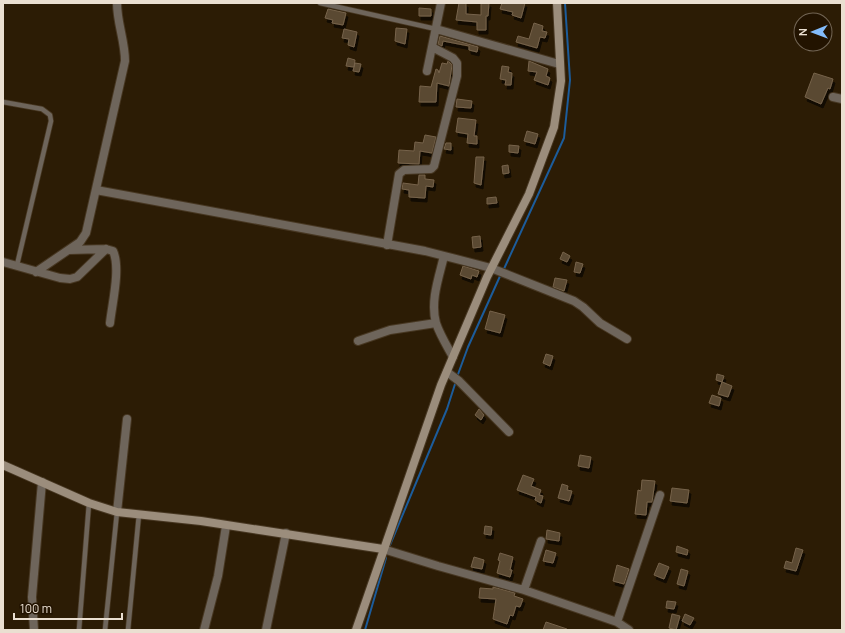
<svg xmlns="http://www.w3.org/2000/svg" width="845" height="633" font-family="Manrope,sans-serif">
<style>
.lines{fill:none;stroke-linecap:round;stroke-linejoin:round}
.stream{stroke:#1c5c9b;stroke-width:2}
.building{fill:#5a4831;stroke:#76634b;filter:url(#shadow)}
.lane-casing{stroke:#473722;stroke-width:6}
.street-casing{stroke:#473722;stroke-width:10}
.secondary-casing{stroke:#473722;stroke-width:10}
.lane{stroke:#6e655b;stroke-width:4.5}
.street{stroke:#6e655b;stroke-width:8}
.secondary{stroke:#9b8d7c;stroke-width:8}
</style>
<defs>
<filter id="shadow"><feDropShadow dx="2" dy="4" stdDeviation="0" flood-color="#0009"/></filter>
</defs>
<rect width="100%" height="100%" fill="#2c1c05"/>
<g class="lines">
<path class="stream" d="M503,271l61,-133 6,-58 -5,-77
M457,377l11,-30 33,-73
M390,545l57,-136 9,-28
M365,630l21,-72"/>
</g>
<path class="building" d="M459,3h7v11l15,1v-12h8l-1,13h-2v14h-9v-8l-21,-2z
M502,3h23l-4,15 -9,-3 1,-3 -13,-3z
M419,8l12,1v7h-12z
M328,9l18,4 -3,12 -11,-2 1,-3 -8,-2z
M534,23l9,3 -1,5 5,1 -2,6 -5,-1 -3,11 -21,-6 2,-6 11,3z
M396,28l11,1 -2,15 -10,-3z
M344,29l13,3 -3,15 -6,-2 1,-6 -7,-1z
M440,36l38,11 -1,5 -8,-2v-4l-26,-5 -1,5 -4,-2z
M348,58l7,2 -1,7 -8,-1z
M448,61l4,4 -3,21 -12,-3 -1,19h-17l1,-16 11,1 5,-18 2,1 1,3 3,-10 5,1z
M529,61l19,8 -2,7 4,2 -2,7 -14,-5 3,-8 -9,-1z
M355,63l6,1 -2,8 -6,-1z
M502,66l7,1 -1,5 4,1 -1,12h-6l1,-5 -6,-1z
M814,73l19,6 -3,10 -2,-1 -7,16 -16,-7z
M457,99l15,2 -1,7 -15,-1z
M458,118l18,2 -2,16h3v8l-10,-1 1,-9 -12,-2z
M527,131l11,3 -3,10 -11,-3z
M425,135l11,2 -4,16 -12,-2 -1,13 -21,-1 1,-13 15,1 1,-9 8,1z
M446,143h5v7l-7,-1z
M509,145l10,1 -1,7 -9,-1z
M476,157h8l-3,28 -7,-2z
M508,165l1,8 -6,1 -1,-8z
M419,175h6v4l9,1 -1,7 -7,-1 -1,12 -16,-1v-7l-7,-1 1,-6 15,2z
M496,197l1,6 -10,1v-6z
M480,236l1,11 -8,1 -1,-11z
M563,252l7,4 -3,6 -7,-3z
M576,262l7,2 -3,9 -6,-1z
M463,266l16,5 -2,6 -5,-2 -1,4 -11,-4z
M555,278l12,2 -3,11 -11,-4z
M490,311l15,4 -5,18 -15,-4z
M546,354l7,2 -3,10 -7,-3z
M717,374l7,2 -2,6 10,4 -4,11 -10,-3 4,-12 -6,-2z
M712,395l9,3 -2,8 -10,-3z
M479,409l5,6 -3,5 -6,-5z
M580,455l11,2 -2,11 -11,-2z
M523,475l11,4 -3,7 10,4 -2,5 4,1 -2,7 -6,-3 1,-3 -19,-7z
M642,480l13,1 -3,21h-5l-1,13 -11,-1 3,-24 3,1z
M562,484l6,2 -1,4 5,1 -3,10 -11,-3z
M672,488l17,2 -2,13 -17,-2z
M485,526l7,1 -1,8 -7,-1z
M547,530l13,3 -1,8 -13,-2z
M677,546l11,4 -1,5 -11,-3z
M796,548l7,2 -7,21 -12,-3 2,-7 6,2z
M546,550l10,3 -3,10 -10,-2z
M500,553l13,4 -3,13h2l-2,7 -13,-4 3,-12 -2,-1z
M474,557l10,3 -2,9 -11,-2z
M659,563l10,4 -5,12 -10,-4z
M617,565l12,4 -5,15 -11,-3z
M681,569l7,2 -4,15 -7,-2z
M493,587l22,6 -1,3 9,3 -3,8 -4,-1 -3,10 -3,-1 -3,9 -14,-5 3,-20 -17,-1 1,-10 13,1z
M667,601l9,1 -2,7 -8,-1z
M672,614l8,2 -4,14 -7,-2z
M685,614l9,4 -4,7 -8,-4z
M546,622l21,7 -1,1h-23z"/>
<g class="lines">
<defs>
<path id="lane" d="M320,3l116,26
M3,102l39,7 8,6 1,6 -34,144
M79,630l10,-127
M105,630l12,-118
M128,630l11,-116"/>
<path id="street" d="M436,29l123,35
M427,71l14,-68
M833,97l9,2
M96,190l329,61 66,17 83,33 9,6 17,16 27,16
M387,245l12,-71 5,-4 27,-1 3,-3 23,-90v-13l-4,-5 -21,-11
M69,250l37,-1 7,2c8,17 -1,53 -3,72
M444,256c-5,21 -14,45 -8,67 4,12 11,23 17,34
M3,262l57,16 10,1 7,-2 29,-28
M36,272l44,-30 6,-9 39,-172c0,-20 -8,-38 -8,-58
M358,341l32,-11 46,-7
M447,372l12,9 50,51
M117,512l10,-93
M383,549l55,17 86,24 93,32 12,8
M524,590l17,-49
M617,622l43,-127
M34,630l-2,-33 10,-115
M204,630l14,-54 8,-50
M266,630l20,-97"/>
<path id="secondary" d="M3,465l86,38 28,9 84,9 182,28
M356,630l85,-245 46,-108 42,-83 25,-67 7,-46 -4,-78"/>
</defs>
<use href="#lane" class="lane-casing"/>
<use href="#street" class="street-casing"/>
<use href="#secondary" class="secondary-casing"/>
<use href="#lane" class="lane"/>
<use href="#street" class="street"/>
<use href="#secondary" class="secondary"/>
</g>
<rect width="845" height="633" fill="none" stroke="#eadfd1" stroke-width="8"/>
<g transform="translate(813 32) rotate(269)"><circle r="19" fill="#221300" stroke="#726554"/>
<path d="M0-3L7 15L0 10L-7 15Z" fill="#83bcfb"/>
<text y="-6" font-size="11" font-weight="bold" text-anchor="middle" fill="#eadfd1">N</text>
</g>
<path d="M14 613v6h108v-6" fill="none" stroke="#eadfd1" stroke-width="2"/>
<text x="20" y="613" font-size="12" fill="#eadfd1" stroke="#221300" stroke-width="3" paint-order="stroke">100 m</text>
</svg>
